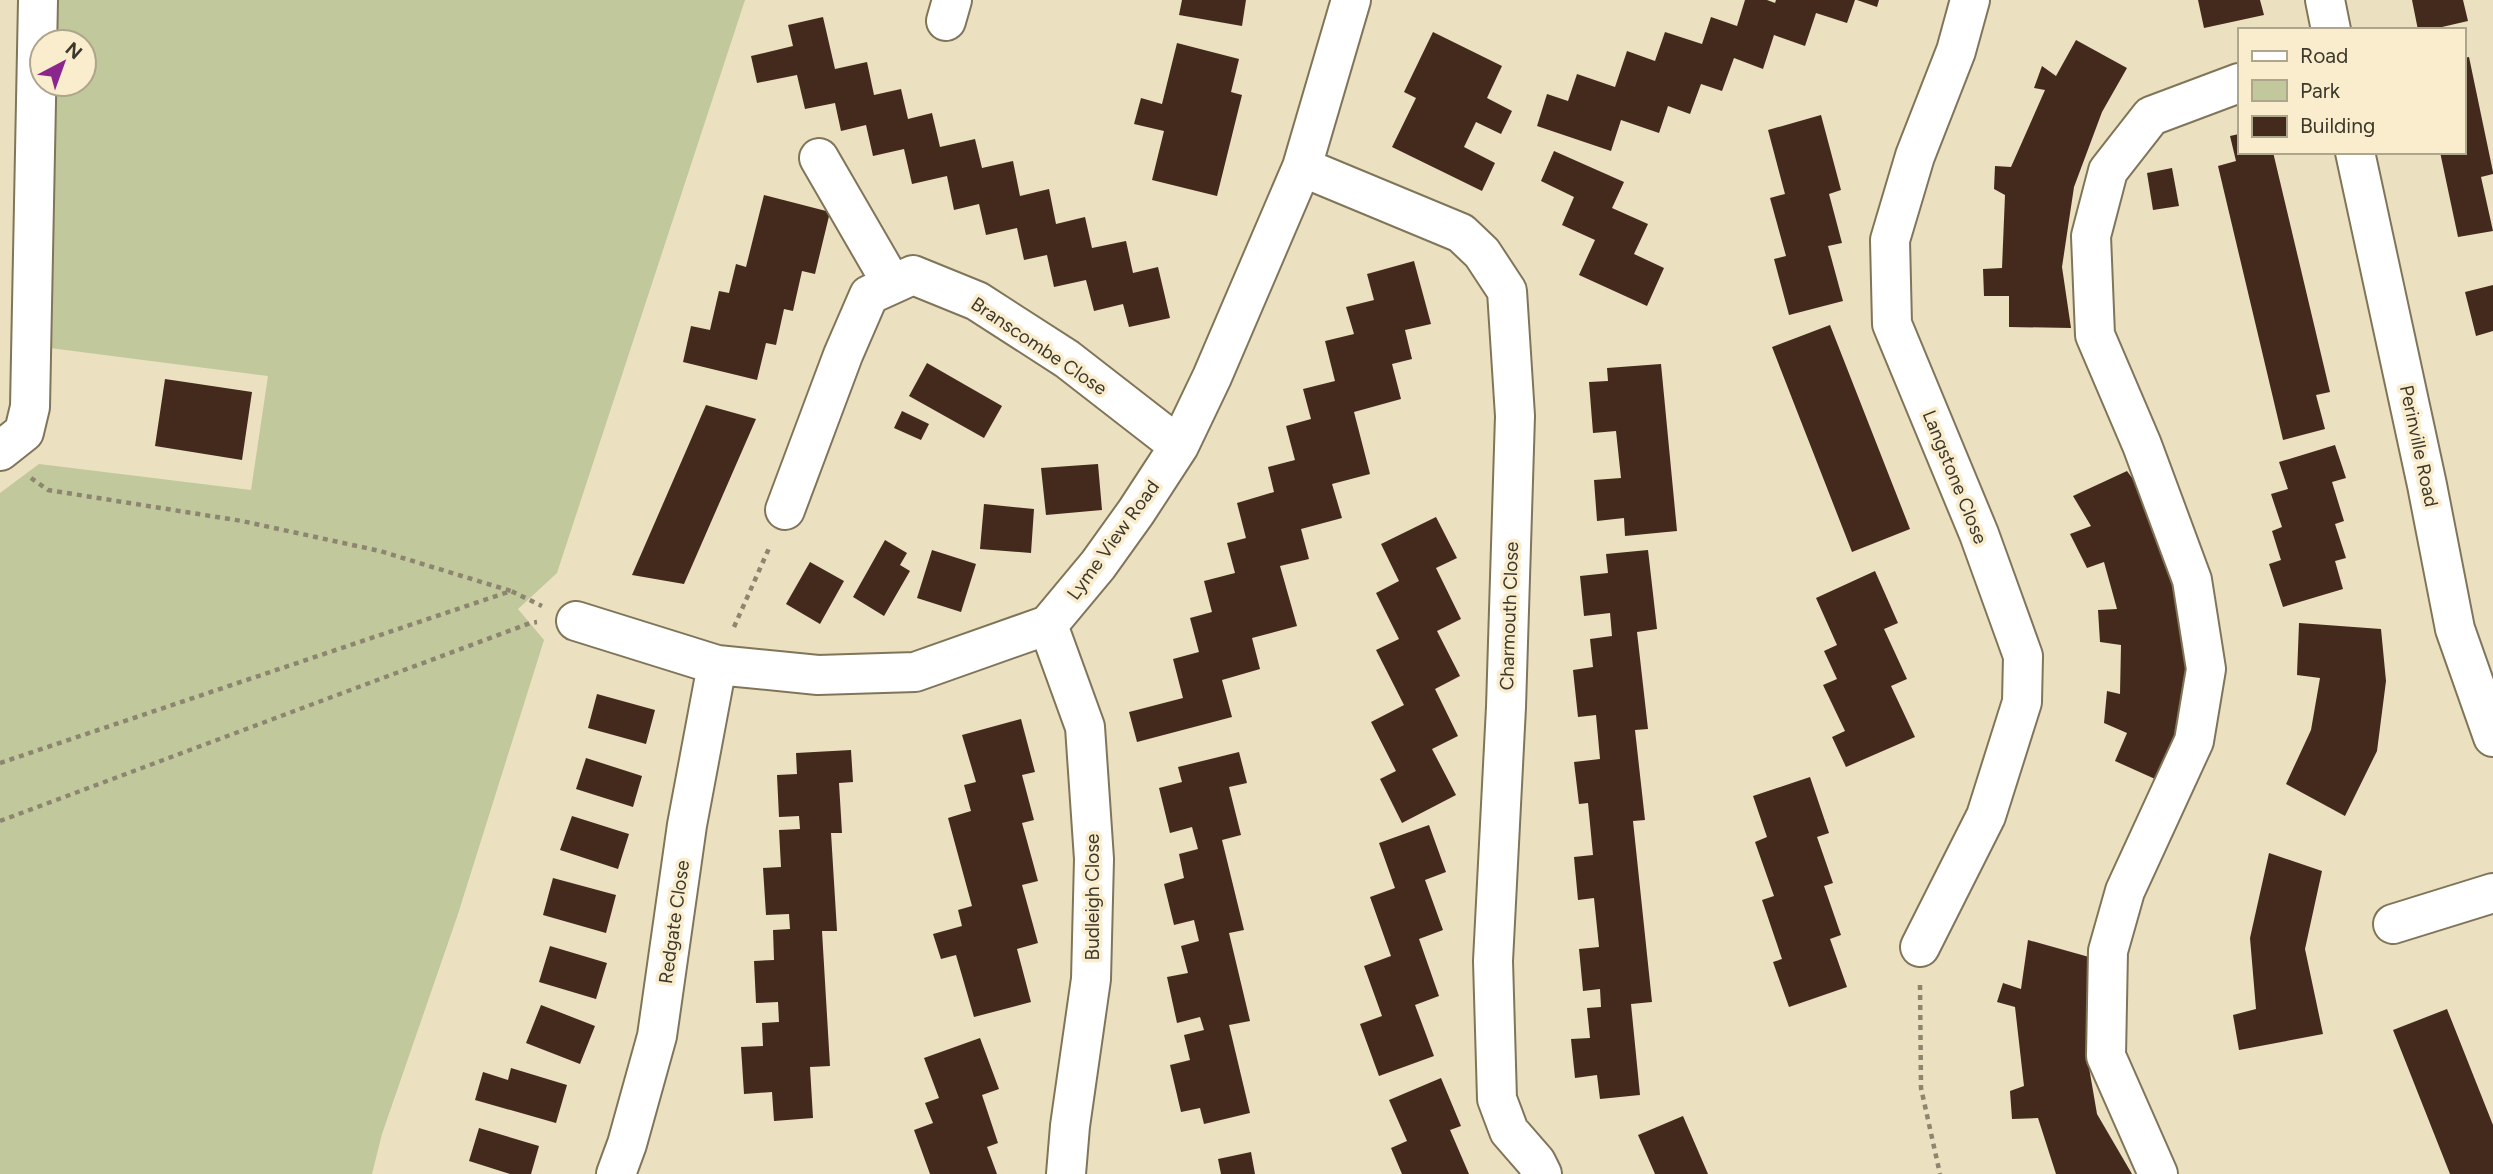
<svg xmlns="http://www.w3.org/2000/svg" width="2493" height="1174" font-family="Figtree,sans-serif">
<style>
.green{fill:#c1c89c}
.building{fill:#432a1d}
.lines{fill:none;stroke-linecap:round;stroke-linejoin:round}
.minor-casing{stroke:#807559;stroke-width:42}
.path{stroke:#8d8570;stroke-width:4.5;stroke-dasharray:5 5;stroke-linecap:butt}
.minor{stroke:#fff;stroke-width:38}
.labels{text-anchor:middle;dominant-baseline:central;stroke-width:7;stroke-linejoin:round;paint-order:stroke}
.street-label{font-size:19px;fill:#3c382b;stroke:#f9edcd}
</style>
<rect width="100%" height="100%" fill="#ebe0c0"/>
<path class="green" d="M54,0h691l-188,573 -39,36 26,31 -86,274 -76,220 -10,40h-372v-681l39,-29 212,26 17,-114 -218,-28 3,-264h31v-42h-31z"/>
<path class="building" d="M1182,0h64l-4,26 -63,-11z
M1745,0h22l8,3 1,-3h79l-8,23 -31,-10 -11,33 -31,-11 -11,34 -29,-11 -12,33 -21,-7 -11,30 -22,-8 -9,27 -38,-13 -10,31 -74,-25 10,-32 21,7 9,-27 38,13 12,-36 28,10 10,-29 37,12 9,-27 26,9z
M1857,0h22l-2,7z
M2198,0h62l4,15 -60,13z
M2412,0h51l5,21 -39,9h-11z
M823,17l12,52 32,-7 7,33 27,-6 7,30 24,-6 8,34 35,-8 7,29 31,-7 7,35 29,-7 7,35 29,-7 7,31 34,-7 7,32 25,-6 12,51 -41,9 -6,-23 -29,7 -8,-31 -32,7 -7,-32 -23,5 -7,-32 -31,7 -7,-31 -25,6 -7,-34 -35,8 -8,-35 -31,7 -7,-31 -25,6 -6,-28 -30,6 -8,-34 -40,8 -6,-27 42,-10 -5,-21z
M1433,32l69,34 -15,32 25,13 -11,23 -25,-12 -12,25 31,16 -13,28 -90,-44 24,-49 -12,-6z
M2076,40l51,28 -25,44 -28,75 -12,80 9,61 -62,-1v-31h-25l-1,-27 19,-1 3,-73 -11,-6 1,-23 16,1 34,-77 -11,-2 8,-22 14,10z
M1177,43l62,16 -8,33 11,3 -25,101 -65,-16 12,-49 -30,-7 7,-26 21,6z
M2469,57l24,115v2l-12,3 12,54 -35,6 -18,-85h23v-94z
M1821,115l20,75 -12,4 13,49 -14,3 15,55 -54,14 -15,-56 12,-3 -16,-58 15,-4 -17,-64z
M2239,134v18h34l57,240 -14,3 9,34 -42,11 -65,-274 18,-5 -6,-25z
M1554,151l70,31 -12,26 36,16 -14,30 30,14 -17,38 -68,-31 16,-35 -33,-15 12,-28 -33,-16z
M2172,168l7,38 -26,4 -6,-37z
M764,195l66,17 -15,62 -13,-3 -9,40 -9,-2 -8,36 -10,-2 -9,37 -74,-18 8,-36 19,4 9,-39 10,2 7,-29 10,3z
M1414,261l17,63 -26,6 7,29 -20,5 9,35 -47,13 16,62 -38,10 10,34 -41,11 8,30 -29,7 17,60 -45,12 8,31 -38,11 10,37 -95,25 -8,-30 54,-14 -10,-39 26,-7 -9,-34 22,-6 -8,-31 31,-8 -8,-30 19,-5 -9,-35 37,-11 -6,-25 27,-7 -9,-34 25,-7 -8,-30 32,-8 -10,-40 29,-7 -8,-27 28,-7 -7,-26z
M2493,285v46l-17,5 -11,-44z
M1830,325l80,204 -58,23 -80,-205z
M927,363l75,43 -18,32 -75,-42z
M1661,364l16,167 -52,5 -1,-18 -27,3 -3,-41 27,-2 -5,-47 -23,2 -4,-51 19,-1 -1,-13z
M165,379l87,13 -10,68 -87,-14z
M706,405l50,14 -72,165 -52,-9z
M902,411l27,13 -8,16 -27,-12z
M2335,445l11,33 -14,4 12,39 -9,3 11,34 -11,3 8,28 -60,18 -14,-43 12,-4 -9,-29 10,-4 -11,-33 17,-5 -9,-27z
M1098,464l4,46 -56,5 -5,-47z
M2127,471l25,34 23,70 12,65 -1,77 -22,66 -49,-22 12,-28 -23,-10 3,-32 13,3 1,-49 -21,-3 -2,-32 19,-1 -13,-47 -17,6 -17,-34 21,-8 -18,-30z
M984,504l50,5 -3,44 -51,-4z
M1436,517l21,41 -21,10 25,51 -24,12 23,45 -25,13 23,47 -26,13 24,46 -54,28 -22,-44 16,-8 -25,-49 33,-17 -28,-55 23,-11 -23,-46 23,-12 -18,-37z
M885,540l22,13 -7,12 10,6 -26,45 -31,-19z
M932,550l44,14 -15,48 -44,-14z
M1648,550l9,79 -20,3 11,97 -13,1 10,90 -12,1 19,181 -21,2 9,91 -40,4 -3,-24 -22,3 -4,-39 19,-1 -3,-30 14,-1 -1,-18 -17,2 -4,-42 20,-2 -5,-49 -16,2 -4,-43 19,-2 -5,-52 -9,1 -5,-42 26,-3 -4,-44 -18,2 -5,-47 20,-3 -3,-28 22,-3 -2,-23 -26,3 -4,-40 28,-3 -2,-19z
M810,562l34,19 -24,43 -34,-20z
M1875,571l23,52 -14,6 23,50 -16,7 24,51 -69,30 -14,-30 13,-6 -22,-46 14,-6 -13,-28 13,-6 -21,-47z
M2299,623l82,6 5,52 -9,70 -32,65 -59,-32 25,-54 9,-52 -23,-3z
M597,694l58,16 -9,34 -58,-16z
M1021,719l14,53 -13,3 12,45 -12,3 16,58 -16,4 16,58 -21,6 14,53 -57,15 -18,-62 -15,4 -8,-25 29,-8 -4,-16 14,-4 -24,-88 23,-7 -7,-26 12,-3 -14,-47z
M851,750l2,32 -14,1 3,50h-11l6,98h-15l8,135 -20,1 3,51 -39,3 -2,-29 -28,2 -3,-47 22,-1 -1,-23 17,-1 -1,-20 -22,1 -2,-42 20,-1 -1,-30 17,-1 -1,-15 -23,1 -3,-47 18,-1 -2,-37 21,-1 -1,-13 -20,1 -2,-42 20,-1 -1,-21z
M1239,752l8,31 -18,4 12,48 -19,5 22,90 -15,3 21,88 -21,4 21,88 -46,11 -4,-16 -19,4 -11,-47 20,-5 -6,-25 20,-5 -4,-13 -23,6 -10,-46 21,-4 -7,-27 18,-5 -5,-21 -20,5 -10,-41 20,-6 -5,-24 19,-5 -6,-22 -22,6 -11,-45 23,-6 -4,-15z
M586,758l56,18 -9,31 -57,-18z
M1810,777l19,56 -12,4 16,46 -9,3 17,49 -11,4 17,48 -58,20 -16,-45 9,-3 -20,-59 12,-4 -19,-54 12,-5 -14,-41z
M572,816l57,18 -11,35 -58,-19z
M1429,825l17,47 -21,8 18,50 -24,9 20,57 -24,9 19,51 -55,20 -19,-52 22,-8 -18,-50 27,-10 -21,-59 25,-9 -16,-45z
M2269,853l53,18 -17,78 18,85 -84,16 -6,-35 23,-6 -6,-71z
M553,878l63,17 -10,38 -63,-18z
M2028,940l61,17 -3,93 11,64 35,60h-76l-18,-56 -26,1 -2,-28 14,-5 -9,-79 -18,-5 6,-19 18,6z
M550,946l57,17 -11,36 -57,-17z
M541,1005l54,21 -15,38 -54,-21z
M2447,1009l46,116v49h-43l-57,-144z
M980,1038l19,51 -17,6 16,48 -11,4 10,27h-67l-16,-44 19,-7 -8,-20 14,-5 -15,-40z
M511,1068l56,17 -11,38 -81,-23 8,-28 25,8z
M1441,1078l20,48 -11,4 19,44h-67l-11,-26 16,-7 -18,-41z
M1683,1116l25,58h-53l-17,-39z
M479,1128l60,18 -8,28h-21l-41,-13z
M1251,1152l4,22h-34l-3,-15z"/>
<g class="lines">
<defs>
<path id="minor" d="M2325,0l6,30
M946,21l6,-21
M2355,152l72,333 28,144 38,108
M819,158l73,126
M1302,167l159,66 21,20 25,38 8,125 -9,291 -13,254 4,138 12,32 27,31 6,12
M0,451l24,-19 6,-25 8,-407
M785,510l58,-155 26,-60 44,-20 64,26 90,58 112,87
M576,621l141,44 101,10 97,-3 133,-47 50,-60 38,-53 43,-66 33,-69 90,-210 49,-167
M1048,625l37,102 9,132 -3,120 -21,147 -4,48
M2393,924l100,-31
M1920,947l66,-131 36,-114 1,-46 -44,-122 -87,-210 -2,-84 25,-84 41,-105 14,-51
M616,1174l11,-30 30,-108 30,-211 30,-160
M2158,1174l-52,-118 2,-105 17,-60 69,-150 12,-72 -14,-89 -50,-135 -47,-110 -4,-99 17,-65 43,-55 88,-33"/>
</defs>
<use href="#minor" class="minor-casing"/>
<path class="path" d="M31,478l17,12 194,31 138,30 131,40
M734,627l36,-81
M0,763l511,-172 31,15
M0,821l530,-198 7,-1
M1920,985l1,103 19,86"/>
<use href="#minor" class="minor"/>
</g>
<g class="labels">
<g class="street-label">
<text transform="translate(1039 346) rotate(34)">Branscombe Close</text>
<text transform="translate(2419 446) rotate(78)">Perinville Road</text>
<text transform="translate(1955 477) rotate(68)">Langstone Close</text>
<text transform="translate(1113 540) rotate(-54)">Lyme View Road</text>
<text transform="translate(1509 616) rotate(-88)">Charmouth Close</text>
<text transform="translate(1092 897) rotate(-90)">Budleigh Close</text>
<text transform="translate(674 922) rotate(-82)">Redgate Close</text>
</g>
</g>
<rect x="2238" y="28" width="228" height="126" fill="#f9edcd" stroke="#ada58c" stroke-width="2"/>
<rect x="2252" y="51" width="35" height="10" fill="#ffffff" stroke="#ada58c" stroke-width="2"/>
<text x="2300" y="63" font-size="21" fill="#3c382b">Road</text>
<rect x="2252" y="80" width="35" height="21" fill="#c1c89c" stroke="#ada58c" stroke-width="2"/>
<text x="2300" y="98" font-size="21" fill="#3c382b">Park</text>
<rect x="2252" y="116" width="35" height="21" fill="#432a1d" stroke="#ada58c" stroke-width="2"/>
<text x="2300" y="133" font-size="21" fill="#3c382b">Building</text>
<g transform="translate(63 63) rotate(41)"><circle r="33" fill="#f9edcd" stroke="#ada58c" stroke-width="2"/>
<path d="M0-5L12 26L0 18L-12 26Z" fill="#8b268d"/>
<text y="-10" font-size="19" font-weight="bold" text-anchor="middle" fill="#3c382b">N</text>
</g>
</svg>
